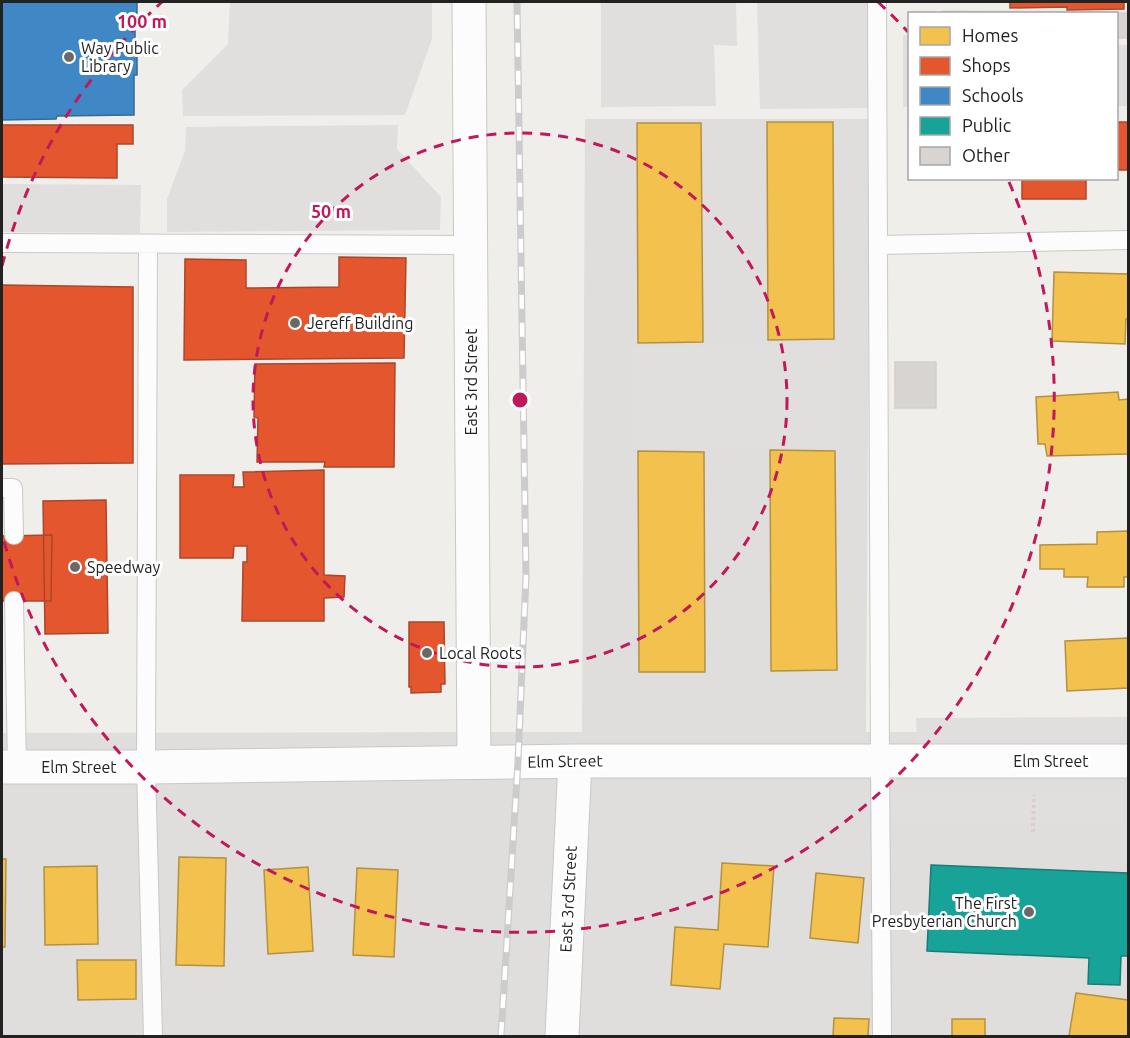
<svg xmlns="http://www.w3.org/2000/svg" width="1130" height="1038" font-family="Ubuntu,sans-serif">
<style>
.residential{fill:#dfdedc}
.parking{fill:#e0dfde}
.homes{fill:#f2c14e;stroke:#b49141;stroke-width:1.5}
.shops{fill:#e4572e;stroke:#aa472a;stroke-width:1.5}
.schools{fill:#3f88c5;stroke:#366994;stroke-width:1.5}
.public{fill:#17a398;stroke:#1a7c75;stroke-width:1.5}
.building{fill:#d7d4d2;stroke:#d3d0cc;stroke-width:1.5}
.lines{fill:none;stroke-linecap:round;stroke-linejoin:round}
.service-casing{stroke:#c9c8c7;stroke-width:20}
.minor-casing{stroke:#c9c8c7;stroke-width:35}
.path{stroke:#dccecd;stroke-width:4;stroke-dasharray:3 3;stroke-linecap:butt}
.service{stroke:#fdfcfc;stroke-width:18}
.minor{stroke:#fdfcfc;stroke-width:33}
.rail-casing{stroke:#ccc;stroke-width:7}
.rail{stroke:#fff;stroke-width:4.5;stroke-dasharray:14;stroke-linecap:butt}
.ring{fill:none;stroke:#c2185b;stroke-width:3;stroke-dasharray:10 8}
.poi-dot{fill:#6a6968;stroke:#fff;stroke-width:2}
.labels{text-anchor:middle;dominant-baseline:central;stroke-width:6;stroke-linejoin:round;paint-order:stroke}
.poi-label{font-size:16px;fill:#222;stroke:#fff;text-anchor:start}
.street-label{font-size:16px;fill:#222;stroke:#fff}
.centre{fill:#c2185b;stroke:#fff;stroke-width:3}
.ring-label{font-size:18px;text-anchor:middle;font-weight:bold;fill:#c2185b;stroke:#fff;stroke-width:6;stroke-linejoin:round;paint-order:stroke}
</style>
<rect width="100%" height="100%" fill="#f0eeeb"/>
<path class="residential" d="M585,119h285l-4,613h262v304h-1126v-303l580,-1z"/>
<path class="parking" d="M230,2h202v37l-27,76 -222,1 -1,-26 46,-46z
M601,2h135l1,44 -23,-1 2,61 -115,1z
M757,2h114l-1,106 -110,1z
M942,10l163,1v2l-163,1z
M903,35h6v72h-6z
M1117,45h11v61h-11z
M398,125l-1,24 44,48 -1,33 -273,2v-33l18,-48 1,-24z
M2,184l139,1 -1,48 -138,-1z
M841,345v102l-210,2 1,-102z
M1128,717v28l-211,1 -1,-28z
M1128,791v32l-239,2 -1,-32z"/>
<path class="homes" d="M767,122h66l1,217 -66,1z
M637,123h64l2,219 -65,1z
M1054,272l74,2v45h-2l-1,25 -73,-3z
M1118,392l1,8 9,-1v55l-81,2 -2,-12h-7l-2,-47z
M770,450l65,1 2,219 -66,1z
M638,451l66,1 1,220h-66z
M1128,531v46h-4v10h-37l1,-10h-24v-8h-24v-24l57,-1v-12z
M1128,638v50l-61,3 -2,-50z
M179,857l47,1 -2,108 -48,-1z
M2,859h4l-1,88h-3z
M722,863l52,3 -6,81 -44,-3 -4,45 -49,-4 4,-58 43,3z
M97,866l1,78 -53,1 -1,-78z
M308,867l5,84 -45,3 -4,-84z
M357,868l41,2 -4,87 -41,-2z
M816,873l48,5 -6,65 -48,-5z
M77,960h59v39l-58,1z
M1076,993l52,7v36h-59z
M834,1018l35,1 -1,17h-35z
M952,1019h33v17h-33z"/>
<path class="shops" d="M1010,2h114v7l-57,1v-3l-57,1z
M1116,122h12v48h-12z
M2,125h131v19h-16v34l-115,-1z
M1022,178h64v21h-64z
M339,257l67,1 -2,100 -220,2 1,-101 61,1v28l93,-1z
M2,285l131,2v176l-131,1z
M395,363l-1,104h-70l1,-5h-68l1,-44 -4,-1 1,-53z
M324,470v105l21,1 -1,21 -20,1v23h-82l1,-59h4v-16h-13l-1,12h-53v-83h54l-1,12h11l-1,-15z
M106,500l2,133 -63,1 -2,-133z
M52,535l-1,66h-49v-65z
M409,622h35l1,62h-4v8l-30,1v-6h-2z"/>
<path class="schools" d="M2,2h135v26h-2v11h2v36h-3v40l-77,1 -1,3 -54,1z"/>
<path class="public" d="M931,865l197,8v83h-7l-1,29 -32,-1 1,-26 -162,-7z"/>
<path class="building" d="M1114,13h14v25h-12v-24z
M895,362h41v46h-41z"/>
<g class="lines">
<defs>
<path id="service" d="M877,2l3,759 2,275
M2,243l468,2
M148,244l-2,523 7,269
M878,245l250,-5
M2,488h11l1,47
M14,601l3,166"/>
<path id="minor" d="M469,2l5,760
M2,767h144l429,-6h553
M562,1036l13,-275"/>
</defs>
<use href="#service" class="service-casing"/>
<use href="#minor" class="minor-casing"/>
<path class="path" d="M1033,832l1,-37"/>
<use href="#service" class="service"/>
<use href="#minor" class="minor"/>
<defs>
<path id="rail" d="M501,1036l17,-274 8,-186 -9,-574"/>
</defs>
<use href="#rail" class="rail-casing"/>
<use href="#rail" class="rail"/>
</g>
<g class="ring">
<circle cx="520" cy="400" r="267"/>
<path d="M2 266A535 535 0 0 1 162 2M878 2A535 535 0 0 1 908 32M1009 182A535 535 0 1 1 2 534"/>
</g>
<g class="poi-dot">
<circle cx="69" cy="57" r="6"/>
<circle cx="295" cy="323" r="6"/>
<circle cx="75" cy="567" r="6"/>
<circle cx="427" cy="653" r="6"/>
<circle cx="1029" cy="912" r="6"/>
</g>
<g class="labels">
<g class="poi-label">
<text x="81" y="48">Way Public<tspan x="81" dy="18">Library</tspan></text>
<text x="307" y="323">Jereff Building</text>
<text x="87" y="567">Speedway</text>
<text x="439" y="653">Local Roots</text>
<text x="1017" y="903" text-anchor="end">The First<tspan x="1017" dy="18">Presbyterian Church</tspan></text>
</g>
<g class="street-label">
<text transform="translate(471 382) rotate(-90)">East 3rd Street</text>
<text transform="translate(565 761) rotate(-1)">Elm Street</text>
<text x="1051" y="761">Elm Street</text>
<text x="79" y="767">Elm Street</text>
<text transform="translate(568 899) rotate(-87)">East 3rd Street</text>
</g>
</g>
<circle cx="520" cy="400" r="9" class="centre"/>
<g class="ring-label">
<text x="142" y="28">100 m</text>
<text x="331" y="218">50 m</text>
</g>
<rect width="1130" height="1038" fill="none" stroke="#222222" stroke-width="6"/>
<rect x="908" y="12" width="210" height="168" fill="#ffffff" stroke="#a7a7a7" stroke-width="1.5"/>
<rect x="920" y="27" width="30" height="18" fill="#f2c14e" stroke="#a7a7a7" stroke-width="1.5"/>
<text x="962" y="42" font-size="18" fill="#222222">Homes</text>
<rect x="920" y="57" width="30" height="18" fill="#e4572e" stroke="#a7a7a7" stroke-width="1.5"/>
<text x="962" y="72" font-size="18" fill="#222222">Shops</text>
<rect x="920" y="87" width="30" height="18" fill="#3f88c5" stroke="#a7a7a7" stroke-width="1.5"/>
<text x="962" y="102" font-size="18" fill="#222222">Schools</text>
<rect x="920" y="117" width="30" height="18" fill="#17a398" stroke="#a7a7a7" stroke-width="1.5"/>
<text x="962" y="132" font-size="18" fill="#222222">Public</text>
<rect x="920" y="147" width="30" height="18" fill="#d7d4d2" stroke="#a7a7a7" stroke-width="1.5"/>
<text x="962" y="162" font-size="18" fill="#222222">Other</text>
</svg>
